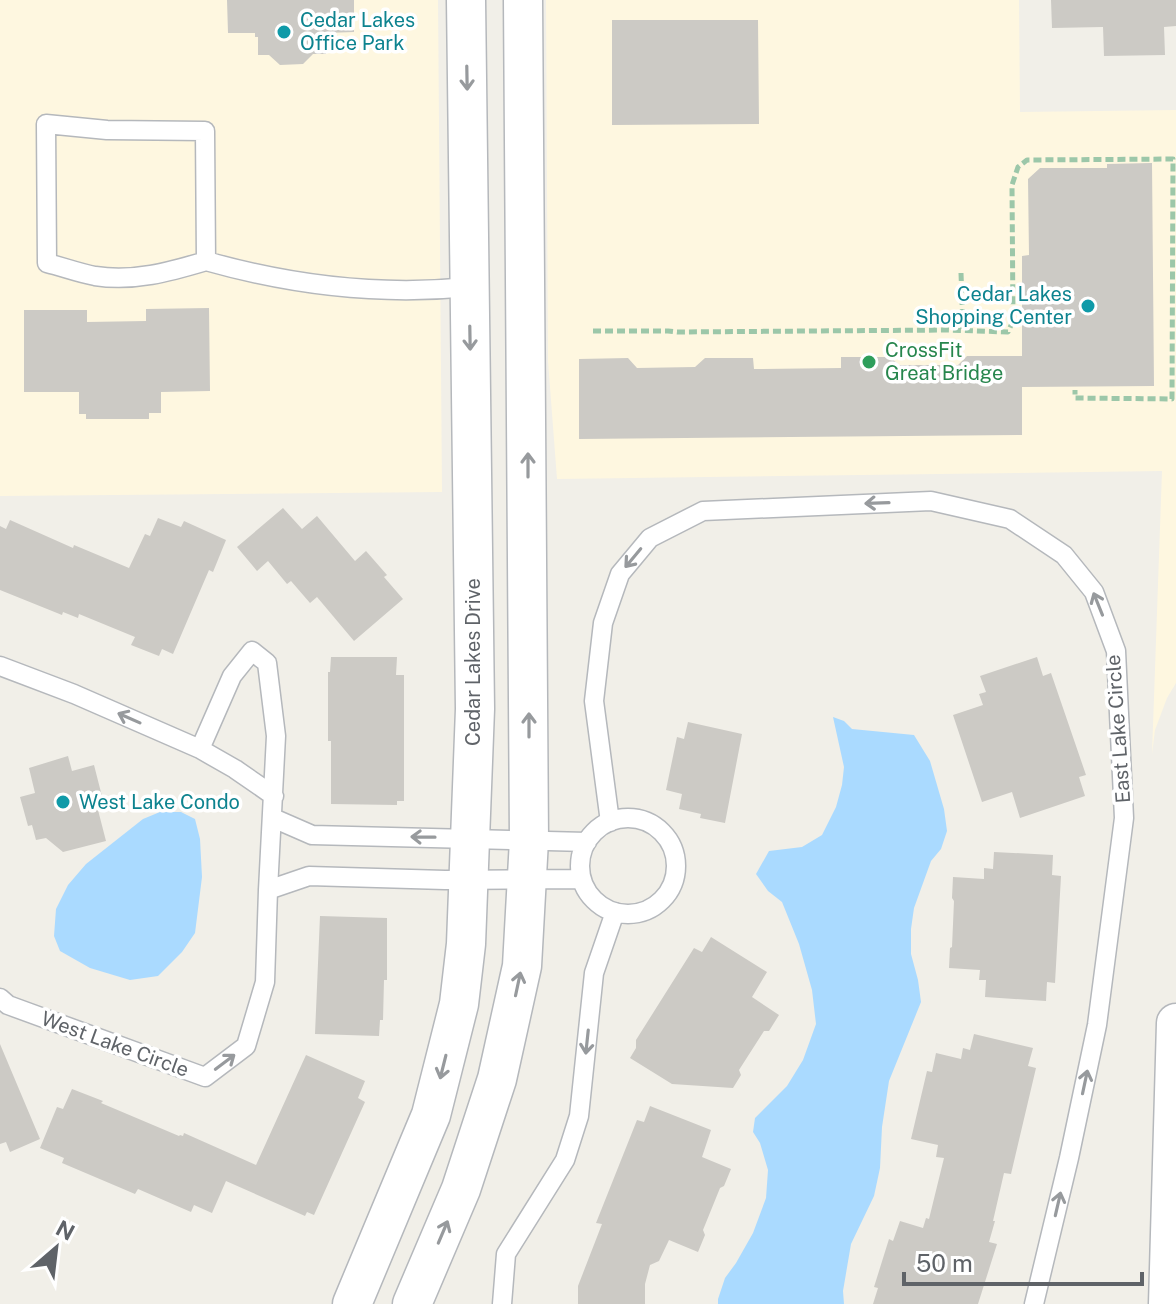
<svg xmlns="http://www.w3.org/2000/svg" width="1176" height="1304" font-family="'Public Sans',sans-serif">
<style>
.commercial{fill:#fef7e0}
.water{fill:#aadaff}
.building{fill:#cccac5}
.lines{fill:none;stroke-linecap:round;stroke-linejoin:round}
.service-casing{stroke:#b5b8bc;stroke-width:21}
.minor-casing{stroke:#b5b8bc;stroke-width:41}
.path{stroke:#9cc7a9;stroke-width:5;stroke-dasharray:8 4;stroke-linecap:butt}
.service{stroke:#fff;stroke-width:18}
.minor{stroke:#fff;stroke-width:38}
.oneway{stroke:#979a9d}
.culture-dot{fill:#0f9aa8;stroke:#fff;stroke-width:3}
.leisure-dot{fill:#2e9e5b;stroke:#fff;stroke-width:3}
.labels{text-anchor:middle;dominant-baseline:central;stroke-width:7;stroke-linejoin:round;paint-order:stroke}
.culture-label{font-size:20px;fill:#0d838f;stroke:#fff;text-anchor:start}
.leisure-label{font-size:20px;fill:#27864d;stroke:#fff;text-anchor:start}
.street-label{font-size:20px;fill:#5f6368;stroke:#fff}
</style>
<rect width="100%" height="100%" fill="#f1efe8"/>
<path class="commercial" d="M0,0h438l4,492 -442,4z
M546,0h473l1,112 156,-2v573l-9,15 -12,32 -3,24 10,-283 -605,8 -9,-118z"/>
<path class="water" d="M833,717l11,4 8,8 62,6 16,26 14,48 3,22 -6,18 -10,12 -17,47 -3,21v25l7,26 3,22 -32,79 -7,46 -2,41 -6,28 -23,48 -8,47 1,13h-126v-5l7,-21 11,-15 17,-30 13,-35 2,-28 -8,-27 -7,-11 2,-14 32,-32 16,-26 13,-36 -4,-34 -13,-46 -17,-42 -14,-11 -12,-17 13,-23 33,-4 20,-12 14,-28 6,-22 2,-18z
M160,812h21l14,7 5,20 2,38 -7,56 -13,19 -24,24 -28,4 -40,-12 -30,-17 -6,-15 2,-27 12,-24 18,-21 57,-45z"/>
<path class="building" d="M227,0h127v32l-29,1 1,21h-13l-10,10 -23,1 -11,-10h-11v-18h-3v-4h-27z
M1051,0h125v26l-12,1 1,28 -61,1 -1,-29 -51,1z
M612,20h146l1,104 -147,1z
M1152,163l2,223 -132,1v48l-443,4v-80l49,-1 9,10 58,-1 10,-9h48l1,11 87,-1v-11h49l9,8h59l9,-9h55v-100l7,-1 -1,-76 12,-11h67v-4z
M209,308l1,83 -49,1v21h-12v6h-63v-5h-7v-22h-55v-82h63v12l59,-1v-12z
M283,508l19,21 15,-13 38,45 11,-10 21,24 -3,2 19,22 -49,42 -37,-44 -7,6 -19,-22 -4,3 -19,-23 -11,10 -20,-24z
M158,518l23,9 3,-6 42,19 -13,32 -4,-2 -36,84 -11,-5 -3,7 -28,-11 4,-8 -56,-23 -1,4 -15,-6 -1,3 -62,-25v-64l6,3 4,-9 63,28 1,-3 55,23 16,-34 5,2z
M331,657h66l-1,18h8v126h-7v4l-66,-1v-63h-3v-69h2z
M1037,657l6,19 8,-3 35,102 -7,2 6,19 -65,22 -8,-26 -30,10 -29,-87 30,-10 -4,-11 7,-2 -6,-16z
M688,722l54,12 -17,89 -25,-5 1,-4 -22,-5 3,-15 -16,-4 11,-53 7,2z
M68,756l4,15 22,-6 11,43 -7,2 8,31 -43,11 -17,-14 -10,2 -4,-15 -4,1 -8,-29 15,-4 -6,-25z
M994,852l59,3 -1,20 9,1 -6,107 -8,-1 -1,19 -61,-4 1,-17h-7l1,-10 -31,-2 1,-20 2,-1 2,-46 -2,-3 1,-21 31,2v-11l9,1z
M320,916l67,2v62h-3l-1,40h-3l-1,16 -64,-2z
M711,937l56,35 -15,25 27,18 -10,16h-5l-25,39 2,5 -8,13 -61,-4 -42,-26 6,-10v-8l58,-92 8,4z
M974,1034l59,14 -5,18 8,2 -25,106 -7,-1 -11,48h2l-6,21 8,2 -19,60h-105l5,-16 -4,-1 15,-48 4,2 7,-20 23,7 3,-10 3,1 15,-61 -8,-1 2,-12 -27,-6 16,-68 5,1 4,-19 25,6 2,-11 7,2z
M0,1044l40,95 -30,13 -4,-10 -6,2z
M306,1055l59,26 -7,17 7,4 -51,113 -7,-3 -2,4 -79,-35 -14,32 -18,-8 -3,7 -53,-23 -3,5 -73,-31 2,-5 -24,-10 17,-41 6,2 9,-20 31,12 -2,2 78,33 1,-1 3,1 1,-3 72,32z
M650,1106l61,24 -9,27 29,12 -7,17 -4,2 -17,42 2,5 -7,17 -29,-12 -10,21 -9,4 -5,19v20h-67v-18l24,-62 -6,-1 41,-103 7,2z"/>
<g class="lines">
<defs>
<path id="service" d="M46,124l61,6 98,1 1,130c-37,11 -72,21 -111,15 -16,-3 -32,-9 -48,-13z
M206,261c85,24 174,35 263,26
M0,666l74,28 126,55 35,20 39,27
M273,818l39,17 275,7
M580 866a48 48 0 1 1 96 0a48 48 0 1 1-96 0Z
M610,822l-16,-121 9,-78 17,-49 30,-36 53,-27 228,-10 79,18 54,36 30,37 22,59 8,167 -27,207 -28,133 -35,146
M268,890l41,-14 136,4 137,-1
M0,998l8,7 197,72 41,-31 19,-64 3,-92 8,-154 -9,-73 -15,-12 -20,25 -32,73
M502,1304l4,-50 59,-94 14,-44 15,-143 21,-61"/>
<path id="minor" d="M352,1304l79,-189 28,-111 7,-60 9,-235 -9,-709
M412,1304l49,-115 36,-110 25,-113 7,-126 -6,-840
M1168,1304l8,-281"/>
</defs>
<use href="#service" class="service-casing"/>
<use href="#minor" class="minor-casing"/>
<path class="path" d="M961,273l2,57
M593,331h75l9,1 270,-2 61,2 5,-11 -1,-136 6,-18 9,-7 146,-1 -1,240 -97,-1v-8"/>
<use href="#service" class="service"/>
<use href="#minor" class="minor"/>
</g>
<defs><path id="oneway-shaft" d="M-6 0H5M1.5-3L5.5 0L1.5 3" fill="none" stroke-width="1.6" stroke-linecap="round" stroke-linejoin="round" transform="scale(2)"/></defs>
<g class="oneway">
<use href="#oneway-shaft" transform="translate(467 78) rotate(89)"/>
<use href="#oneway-shaft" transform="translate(470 338) rotate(89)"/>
<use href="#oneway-shaft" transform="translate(528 465) rotate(-90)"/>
<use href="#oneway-shaft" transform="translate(877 503) rotate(178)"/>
<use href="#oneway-shaft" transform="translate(633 558) rotate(130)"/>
<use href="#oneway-shaft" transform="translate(1098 604) rotate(-112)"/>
<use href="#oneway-shaft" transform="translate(129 718) rotate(-156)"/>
<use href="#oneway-shaft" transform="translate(529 725) rotate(-90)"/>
<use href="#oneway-shaft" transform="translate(423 837) rotate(-179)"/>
<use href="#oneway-shaft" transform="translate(518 984) rotate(-78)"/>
<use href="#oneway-shaft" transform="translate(587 1042) rotate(96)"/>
<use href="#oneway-shaft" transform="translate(225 1062) rotate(-37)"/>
<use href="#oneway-shaft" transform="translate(443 1067) rotate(104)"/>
<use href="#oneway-shaft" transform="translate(1085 1082) rotate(-78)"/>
<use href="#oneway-shaft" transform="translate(1058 1204) rotate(-77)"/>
<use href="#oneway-shaft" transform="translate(443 1232) rotate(-67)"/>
</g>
<g class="culture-dot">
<circle cx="284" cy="32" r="8"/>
<circle cx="1088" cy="306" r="8"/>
<circle cx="63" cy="802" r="8"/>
</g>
<circle class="leisure-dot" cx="869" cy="362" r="8"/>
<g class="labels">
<g class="culture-label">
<text x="300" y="20">Cedar Lakes<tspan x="300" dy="23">Office Park</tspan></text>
<text x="1072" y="294" text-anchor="end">Cedar Lakes<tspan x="1072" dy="23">Shopping Center</tspan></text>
<text x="79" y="802">West Lake Condo</text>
</g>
<g class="leisure-label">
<text x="885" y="350">CrossFit<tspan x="885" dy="23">Great Bridge</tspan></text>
</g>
<g class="street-label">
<text transform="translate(473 662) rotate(-90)">Cedar Lakes Drive</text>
<text transform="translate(1118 729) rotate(-94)">East Lake Circle</text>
<text transform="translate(115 1044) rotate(20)">West Lake Circle</text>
</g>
</g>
<g transform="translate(56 1248) rotate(28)" stroke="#ffffff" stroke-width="6" paint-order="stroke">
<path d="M0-6L14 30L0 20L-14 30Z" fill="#5f6368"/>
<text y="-12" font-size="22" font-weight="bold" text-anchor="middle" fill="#5f6368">N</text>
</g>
<path d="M904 1272v12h238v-12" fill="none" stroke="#5f6368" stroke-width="4"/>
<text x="916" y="1272" font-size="24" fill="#5f6368" stroke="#ffffff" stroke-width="6" paint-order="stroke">50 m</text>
</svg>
